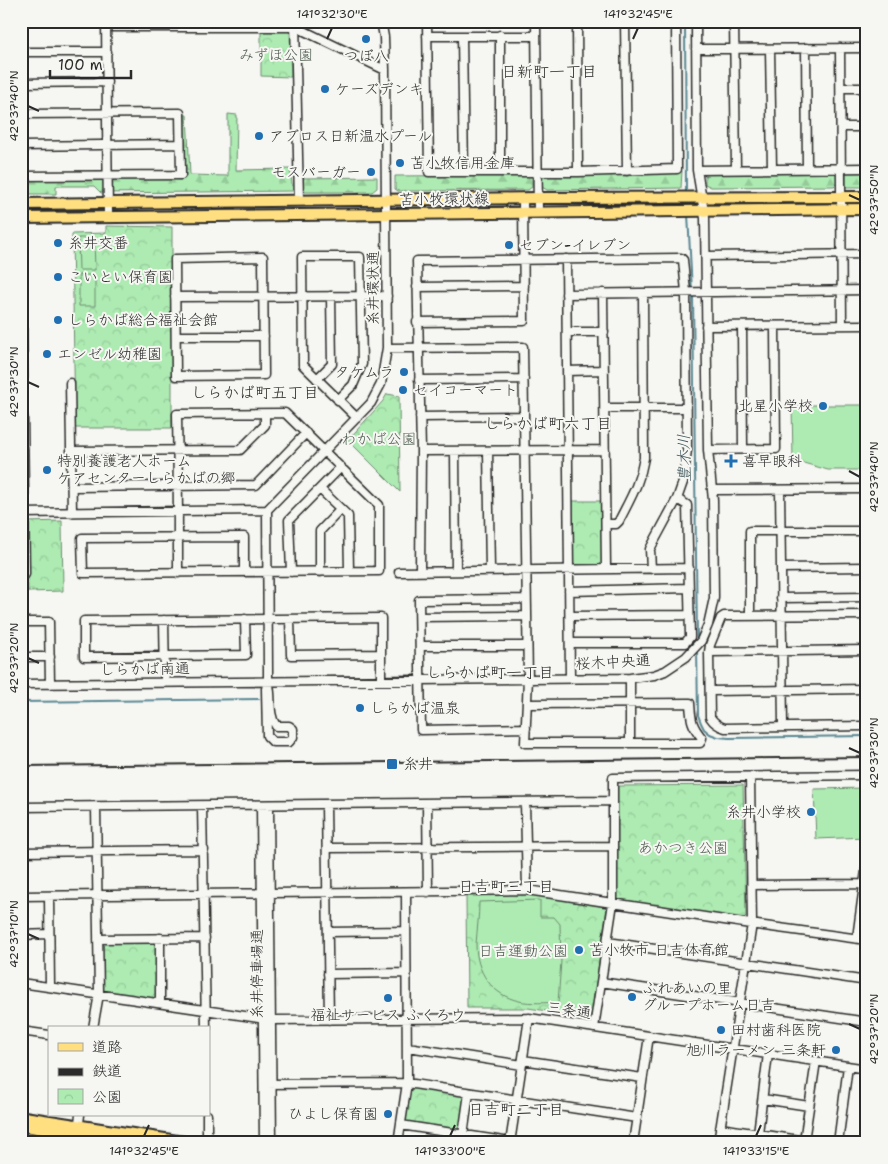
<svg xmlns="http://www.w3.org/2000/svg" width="888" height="1164" font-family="'Shantell Sans','Klee One',sans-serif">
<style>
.forest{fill:url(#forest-firs);stroke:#6c8b6e}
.park{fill:url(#park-crowns);stroke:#6c8b6e}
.garden{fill:#adebb2;stroke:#6c8b6e}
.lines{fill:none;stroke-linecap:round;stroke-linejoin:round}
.stream{stroke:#5a8893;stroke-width:2}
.minor-casing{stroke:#2b2b2b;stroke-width:11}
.major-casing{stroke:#2b2b2b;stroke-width:14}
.highway-casing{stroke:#2b2b2b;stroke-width:15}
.minor{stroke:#f6f6f2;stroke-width:8}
.major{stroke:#ffdf80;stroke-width:10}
.highway{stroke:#ffdf80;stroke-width:11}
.rail{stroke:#2b2b2b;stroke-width:2}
.ticks{fill:none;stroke:#2b2b2b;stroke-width:2}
.poi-dot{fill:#1f6fb2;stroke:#f6f6f2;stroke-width:2}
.labels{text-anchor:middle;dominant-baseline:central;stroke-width:4;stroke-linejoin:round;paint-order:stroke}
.park-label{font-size:15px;fill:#4c5b4d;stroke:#f6f6f2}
.poi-label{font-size:15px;fill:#2b2b2b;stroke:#f6f6f2;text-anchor:start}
.street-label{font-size:15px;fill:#2b2b2b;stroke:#f6f6f2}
.neighbourhood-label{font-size:16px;fill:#2b2b2b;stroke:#f6f6f2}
.water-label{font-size:16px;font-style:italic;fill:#435a5f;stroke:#f6f6f2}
.neatline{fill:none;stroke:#2b2b2b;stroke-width:2}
.ticks-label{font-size:12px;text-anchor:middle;fill:#2b2b2b}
</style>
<defs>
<pattern id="forest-firs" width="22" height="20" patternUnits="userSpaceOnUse" patternTransform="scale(1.25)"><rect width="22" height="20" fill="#adebb2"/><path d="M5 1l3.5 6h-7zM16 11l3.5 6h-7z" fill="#95ca99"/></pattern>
<pattern id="park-crowns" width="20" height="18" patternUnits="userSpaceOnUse" patternTransform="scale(1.25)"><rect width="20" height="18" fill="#adebb2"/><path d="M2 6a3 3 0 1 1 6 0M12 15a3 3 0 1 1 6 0" fill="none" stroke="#95ca99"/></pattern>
</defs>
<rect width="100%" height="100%" fill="#f6f6f2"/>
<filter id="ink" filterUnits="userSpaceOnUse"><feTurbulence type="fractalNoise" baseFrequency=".02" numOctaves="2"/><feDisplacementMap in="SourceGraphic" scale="10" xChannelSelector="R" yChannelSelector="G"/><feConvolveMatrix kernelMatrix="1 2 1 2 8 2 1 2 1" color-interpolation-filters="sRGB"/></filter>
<g filter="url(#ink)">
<path class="forest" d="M228,114l9,1 -1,55 54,-1 3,22 -192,2 -7,-7h-38v8h-35v-14l162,-1 -2,-64h6l3,60 38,1z
M682,171l-1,17 -134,2 -5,-3v-12z
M867,171v16h-21v-15z
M705,172h132v11l-3,3 -123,1 -6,-3z
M532,175v12l-4,3 -130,1 -3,-2v-13z
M377,177v11l-5,4h-67l-3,-3 -1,-11z"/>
<path class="park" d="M261,31h27l3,2v44l-30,-1z
M106,226l66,1v201h-97l-3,-194 34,-1z
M387,394l12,2 1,96 -52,-52 35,-39z
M573,501h30v62l-3,2 -26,1 -2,-1z
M62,521l1,70 -35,1 -1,-70z
M743,785l3,131 -3,3 -125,-19 -1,-2v-112z
M527,894l80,13 -16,111 -63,-10h-61l-1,-112z
M102,941h54l2,2v55l-2,1 -52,-7 -2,-2z
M411,1087l53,8 -4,35 -2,2 -52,-9 -2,-2 5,-33z"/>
<path class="garden" d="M78,238h16l1,32h-16z
M79,275h16v31h-16z
M792,405h75v65h-39l-35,-10z
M867,788v49l-51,2 -2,-50z
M540,900v17h14l6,7 1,37 -3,42c-12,-1 -27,1 -39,-2 -27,-6 -43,-29 -43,-57 1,-14 3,-28 3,-42z"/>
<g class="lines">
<path class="stream" d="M685,21l1,173
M688,214l4,77
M693,296l4,345
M697,648l1,67 3,8 3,6 6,5 8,3 11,1 138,-2
M21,702l238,-3"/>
<defs>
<path id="minor" d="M106,21l2,195
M295,21l4,180
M427,21l2,151h149l99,-3 -1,-148
M536,21l2,192
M577,21l1,151
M625,21l2,150
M734,21l2,148
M106,27h190l89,43
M500,35v137
M427,36h109
M462,36l2,136
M806,48l1,120
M840,48l2,277
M696,49l171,-1
M770,49l2,120
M21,52h86
M21,83l86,-1
M841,88h26
M21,114l159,-1 1,62 -160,1
M841,127h26
M21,146l159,-2
M697,170l170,-2
M706,256l161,-2
M263,257l1,118 -88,1 -1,-117z
M566,259l4,419
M21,272l2,106h-2
M417,287l107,-1
M603,293l3,276
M566,294l301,-4
M175,297l212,-1
M417,322l107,-1 -1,-123
M706,326l161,-1
M742,326l1,123
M567,332h37
M176,336h88
M387,348l136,-1 5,332 -3,64h175l2,-5c-11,-13 -11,-19 -12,-35l-163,1
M567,371l37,-1
M317,379l15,-15 -1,-68
M419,380l105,-1
M70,383l2,130
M338,400l15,-15 9,-21 -2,-107h-58l1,108 54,53
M605,408h81
M21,416h2l2,156v2l-4,1
M420,417l104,-1
M708,450l68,-1 -1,-123
M71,451l169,-1 25,-25v-11
M421,451l184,-1
M488,451l2,119
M455,452l1,119
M72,487l184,-2 50,-52
M320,489l28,27 1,55
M712,490l155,-1
M780,490l3,236
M267,510l1,161v10l-2,8 1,47 6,6h16l4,-5v-8l-4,-3h-13c-9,-14 -3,-29 -8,-45
M21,513l246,-3 104,-107 10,-19 6,-36 -2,-278 -1,-33 -3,-16
M606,524h10l3,-3c11,-22 21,-38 25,-63l-1,-165
M781,568l86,-1
M420,571l1,-120 -4,-190 264,-3 2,2 3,32 1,158 -4,32 -6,17 -27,50 1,20
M291,572l-2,-52 52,-53
M320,572v-41l21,-22
M399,572l290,-4
M178,573c0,-53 0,-106 -1,-159l108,-1 94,92v66l-296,2 -1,-35 162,-1v35
M569,591l120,-3
M781,598l86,-1
M867,615l-143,1 -3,2 -11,27 -1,7 1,65c4,6 8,9 15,11l142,-2
M570,616l119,-1
M750,616v-85h117
M420,617l107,-1
M245,619l1,36 -162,2v-36l297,-3v62
M290,619l1,36 90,-1
M164,620l1,62
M21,622h28l1,62
M570,643h115l5,-6 -3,-132 -10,-6
M420,646h107
M709,652l158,-2
M21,657h29
M21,684l609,-6 24,-3 11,-4 21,-14 15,-16 7,-16 6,-27 -1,-98 -5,-50 -3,-232 -8,-48 -1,-149
M710,691l157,-2
M526,728l-105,2 -2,-130 107,-1
M630,743v-65
M525,802l2,88
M427,803l1,89
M326,804l3,216
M261,805l3,338
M269,805l3,338
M202,806l4,222
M21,807l592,-6
M327,848l286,-2
M21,852l183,-2
M752,885l112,-1
M21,896l506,-6 230,35 110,15
M49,896l1,91
M328,932l78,-1
M21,935l28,-1
M857,938l10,-75
M98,939l107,-1
M608,942l259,39
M328,974l78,-1
M601,982l266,40
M21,983l251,37 257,-2 338,51
M160,1003v-65
M93,1028l6,-34 -3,-187
M594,1028l19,-125v-125l254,-3
M21,1031l28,4
M408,1047l114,18
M523,1060l119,18
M264,1084l143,-1 230,35
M763,1099l46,7
M207,1115v28
M401,1125l109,17
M720,1128l99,15
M78,1130l2,-15
M758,1133l10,-79
M463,1135l6,-42
M804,1141l12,-80
M398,1143l9,-60 -1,-191
M510,1143l19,-125
M633,1143l16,-107
M718,1143l34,-219 -2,-147
M838,1143l10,-77"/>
<path id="major" d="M21,204l517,-6 329,-1
M21,218l846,-9"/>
<path id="highway" d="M21,1117l166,26
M21,1125l112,18"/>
</defs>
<use href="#minor" class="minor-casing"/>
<use href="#major" class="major-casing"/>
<use href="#highway" class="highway-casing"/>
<use href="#minor" class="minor"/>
<use href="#major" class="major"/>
<use href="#highway" class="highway"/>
<path class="rail" d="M21,766l846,-9"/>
</g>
</g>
<path class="ticks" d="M327,39l5,-11M633,39l5,-11M28,106l11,5M849,195l11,5M28,382l11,5M849,471l11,6M28,658l11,5M849,748l11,5M28,934l11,5M849,1024l11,5M144,1136l5,-11M450,1136l5,-11M756,1136l5,-11"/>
<g class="poi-dot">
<circle cx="366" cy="39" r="5"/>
<circle cx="325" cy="89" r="5"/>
<circle cx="259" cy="136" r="5"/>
<circle cx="400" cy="163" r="5"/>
<circle cx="371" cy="172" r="5"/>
<circle cx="58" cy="243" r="5"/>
<circle cx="509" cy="245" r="5"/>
<circle cx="58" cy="277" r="5"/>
<circle cx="58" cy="320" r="5"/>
<circle cx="47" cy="354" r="5"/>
<circle cx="404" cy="372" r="5"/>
<circle cx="403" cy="390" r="5"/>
<circle cx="823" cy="406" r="5"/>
<path d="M728.5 453.5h5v5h5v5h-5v5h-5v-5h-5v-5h5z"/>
<circle cx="47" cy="470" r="5"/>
<circle cx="360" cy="708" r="5"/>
<rect x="386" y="758" width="12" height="12" rx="2.5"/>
<circle cx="811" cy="812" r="5"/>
<circle cx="579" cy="950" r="5"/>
<circle cx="632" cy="997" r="5"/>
<circle cx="388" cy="998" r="5"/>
<circle cx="721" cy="1030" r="5"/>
<circle cx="836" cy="1050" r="5"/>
<circle cx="388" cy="1114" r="5"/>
</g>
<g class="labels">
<g class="park-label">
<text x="276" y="55">みずほ公園</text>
<text x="379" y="439">わかば公園</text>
<text x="683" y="848">あかつき公園</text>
<text x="523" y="951">日吉運動公園</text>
</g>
<g class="poi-label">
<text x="366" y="56" text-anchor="middle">つぼ八</text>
<text x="335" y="89">ケーズデンキ</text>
<text x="269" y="136">アブロス日新温水プール</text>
<text x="410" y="163">苫小牧信用金庫</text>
<text x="361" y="172" text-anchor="end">モスバーガー</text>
<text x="68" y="243">糸井交番</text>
<text x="519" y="245">セブン-イレブン</text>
<text x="68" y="277">こいとい保育園</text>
<text x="68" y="320">しらかば総合福祉会館</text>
<text x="57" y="354">エンゼル幼稚園</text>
<text x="394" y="372" text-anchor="end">タケムラ</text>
<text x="413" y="390">セイコーマート</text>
<text x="813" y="406" text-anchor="end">北星小学校</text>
<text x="57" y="461">特別養護老人ホーム<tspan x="57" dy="17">ケアセンターしらかばの郷</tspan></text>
<text x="742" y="461">喜早眼科</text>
<text x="370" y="708">しらかば温泉</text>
<text x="403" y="764">糸井</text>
<text x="801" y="812" text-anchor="end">糸井小学校</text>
<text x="589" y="950">苫小牧市 日吉体育館</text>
<text x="642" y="988">ふれあいの里<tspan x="642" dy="17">グループホーム日吉</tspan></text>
<text x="388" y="1015" text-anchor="middle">福祉サービス ふくろウ</text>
<text x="731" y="1030">田村歯科医院</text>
<text x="826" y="1050" text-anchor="end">旭川ラーメン 三条軒</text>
<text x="378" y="1114" text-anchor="end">ひよし保育園</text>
</g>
<g class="street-label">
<text transform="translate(444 199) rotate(-1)">苫小牧環状線</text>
<text transform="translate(373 288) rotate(-90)">糸井環状通</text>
<text transform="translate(613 662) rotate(-3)">桜木中央通</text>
<text transform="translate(145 669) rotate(-1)">しらかば南通</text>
<text transform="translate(257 974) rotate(-90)">糸井停車場通</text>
<text transform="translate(569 1010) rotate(8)">三条通</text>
</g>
<g class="neighbourhood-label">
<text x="549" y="71">日新町一丁目</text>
<text x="255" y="392">しらかば町五丁目</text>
<text x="548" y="423">しらかば町六丁目</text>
<text x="490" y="672">しらかば町一丁目</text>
<text x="506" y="886">日吉町三丁目</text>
<text x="516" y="1109">日吉町二丁目</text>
</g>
<g class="water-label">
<text transform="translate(684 458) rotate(-91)">豊木川</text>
</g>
</g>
<rect width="888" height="1164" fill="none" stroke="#f6f6f2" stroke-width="55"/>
<rect x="48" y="1026" width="162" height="90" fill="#f6f6f2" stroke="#a5a5a2"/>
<rect x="58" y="1043" width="25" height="8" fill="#ffdf80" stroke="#a5a5a2"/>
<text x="92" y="1052" font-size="15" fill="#2b2b2b">道路</text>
<rect x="58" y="1068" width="25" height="8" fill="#2b2b2b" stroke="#a5a5a2"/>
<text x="92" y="1076" font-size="15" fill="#2b2b2b">鉄道</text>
<rect x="58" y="1089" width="25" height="15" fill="url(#park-crowns)" stroke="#a5a5a2"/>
<text x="92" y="1102" font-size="15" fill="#2b2b2b">公園</text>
<path d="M50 70v8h81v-8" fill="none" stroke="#2b2b2b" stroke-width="2.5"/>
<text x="58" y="70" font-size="15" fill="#2b2b2b" stroke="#f6f6f2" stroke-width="4" paint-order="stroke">100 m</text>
<rect x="28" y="28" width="832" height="1108" class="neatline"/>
<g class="ticks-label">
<text x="332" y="18">141°32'30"E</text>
<text x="638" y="18">141°32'45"E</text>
<text transform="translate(14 106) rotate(-90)" y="4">42°37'40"N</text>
<text transform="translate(874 200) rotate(-90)" y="4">42°37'50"N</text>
<text transform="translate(14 382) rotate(-90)" y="4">42°37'30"N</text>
<text transform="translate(874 477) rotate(-90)" y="4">42°37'40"N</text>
<text transform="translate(14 658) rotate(-90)" y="4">42°37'20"N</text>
<text transform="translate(874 753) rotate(-90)" y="4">42°37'30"N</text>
<text transform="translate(14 934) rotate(-90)" y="4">42°37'10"N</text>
<text transform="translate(874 1029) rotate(-90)" y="4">42°37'20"N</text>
<text x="144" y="1155">141°32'45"E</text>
<text x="450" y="1155">141°33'00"E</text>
<text x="756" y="1155">141°33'15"E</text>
</g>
</svg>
